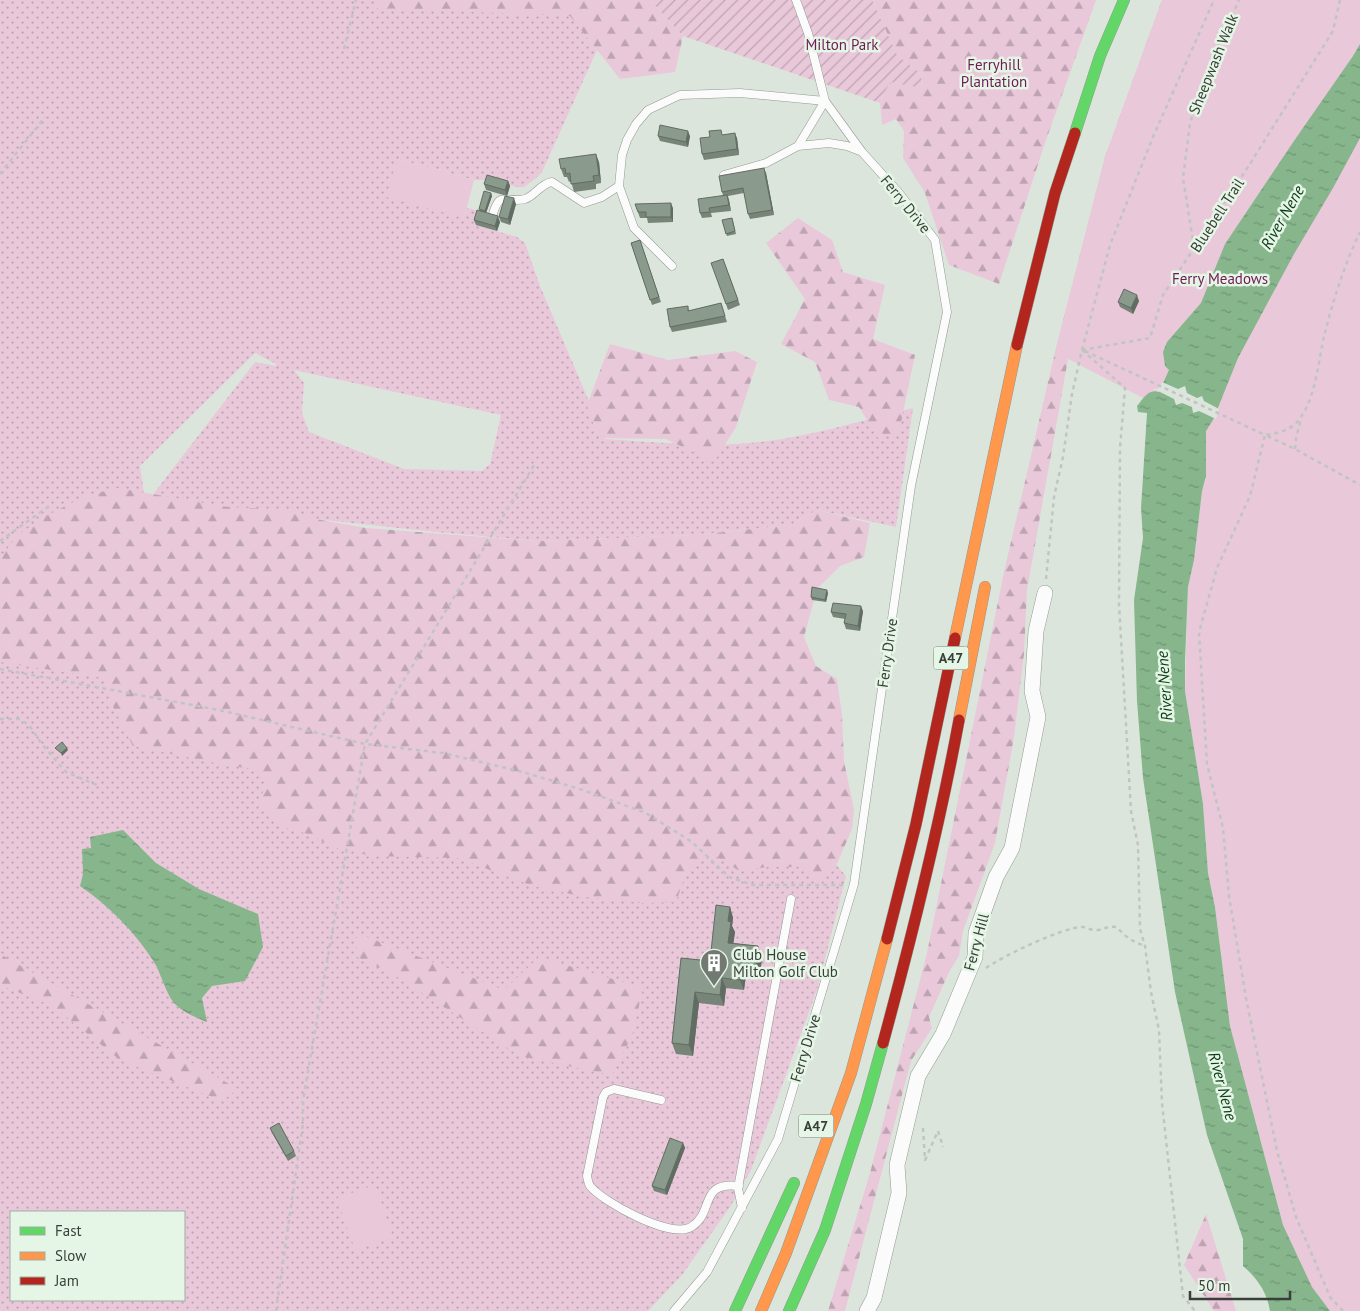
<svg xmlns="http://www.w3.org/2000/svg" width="1360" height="1311" font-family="'PT Sans',sans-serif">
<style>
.grass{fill:url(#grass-dots);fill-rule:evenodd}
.forest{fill:url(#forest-firs)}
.park{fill:#e9c8da}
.garden{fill:url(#garden-furrows)}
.water{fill:url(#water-ripples)}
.pier{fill:#dce5dc}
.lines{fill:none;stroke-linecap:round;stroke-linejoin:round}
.lane-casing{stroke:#929992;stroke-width:9}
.street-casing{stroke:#929992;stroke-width:16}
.fast-casing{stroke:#929992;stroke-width:12}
.slow-casing{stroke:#929992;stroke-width:12}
.jam-casing{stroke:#929992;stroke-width:12}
.path{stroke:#c1c5c2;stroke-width:2.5;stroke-dasharray:4 4;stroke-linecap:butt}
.lane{stroke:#fafbfa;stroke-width:8}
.street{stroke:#fafbfa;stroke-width:15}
.fast{stroke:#63d668;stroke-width:11}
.slow{stroke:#ff974d;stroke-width:11}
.jam{stroke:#b3261e;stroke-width:11}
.wall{fill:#778478}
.shaded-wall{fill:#616c62}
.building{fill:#8a9a8c;stroke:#616c62}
.labels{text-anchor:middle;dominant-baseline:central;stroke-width:5;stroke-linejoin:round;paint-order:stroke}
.shield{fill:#e5f6e6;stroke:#6c766d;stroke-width:1}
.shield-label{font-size:14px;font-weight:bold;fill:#383f39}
.park-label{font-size:15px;fill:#701a56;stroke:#e5f6e6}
.street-label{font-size:15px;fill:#383f39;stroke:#e5f6e6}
.poi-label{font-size:15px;fill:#383f39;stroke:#e5f6e6;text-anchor:start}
.water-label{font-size:16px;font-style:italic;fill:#0c3c17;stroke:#e5f6e6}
</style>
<defs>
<pattern id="grass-dots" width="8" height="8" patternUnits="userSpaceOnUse" patternTransform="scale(1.25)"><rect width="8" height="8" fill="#e9c8da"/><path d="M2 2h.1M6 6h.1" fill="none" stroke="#bea4b2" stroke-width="1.8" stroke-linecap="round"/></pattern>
<pattern id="forest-firs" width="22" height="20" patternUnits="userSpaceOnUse" patternTransform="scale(1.25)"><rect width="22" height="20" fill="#e9c8da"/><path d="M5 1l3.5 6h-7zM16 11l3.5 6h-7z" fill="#bea4b2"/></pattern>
<pattern id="garden-furrows" width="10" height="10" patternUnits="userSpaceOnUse" patternTransform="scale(1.25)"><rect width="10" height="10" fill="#e9c8da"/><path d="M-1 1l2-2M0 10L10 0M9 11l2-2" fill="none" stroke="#bea4b2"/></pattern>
<pattern id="water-ripples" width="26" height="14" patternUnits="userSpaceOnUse" patternTransform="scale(1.25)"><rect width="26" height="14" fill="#87b68c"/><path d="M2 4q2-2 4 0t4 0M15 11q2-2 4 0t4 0" fill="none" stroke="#6f9573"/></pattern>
</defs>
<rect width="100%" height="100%" fill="#dce5dc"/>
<path class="grass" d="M0,0h558l39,50 -55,122 -7,7 -11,8h-8l-27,-7h-15l-77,-21 67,59 3,-10 13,3 -4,14 41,12 8,6 15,43 65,153c48,3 96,8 144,4 55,-4 110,-22 164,-35l-17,119 -79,-17 -26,15 -95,10 -159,6 -101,-9 -288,-31 107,-139 21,4v-2l-21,-11 -115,113 10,69 625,261 71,80 -29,114 -66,180 -21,37 -48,68 -34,36h-648zM294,370l207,45 -11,49 -8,7 -78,-2 -95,-37 -7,-19 2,-30zM11,1212h173v88h-173z"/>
<path class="forest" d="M375,0h275l33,36 -8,36 -55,7 -50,-63 -197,-8z
M872,0h224l-51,143 -46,141 -50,-19 -24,-72 -22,-35 1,-27 -8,-12 -14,6 -2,-22 10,-21 32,5 -1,-13 -24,-19z
M1162,0l-94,359 -41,231 -3,64 -10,83 -19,106 -32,88 -4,25 -9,14 -21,47 3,11 -21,33 -66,250h-17l42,-138 57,-220 77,-381 51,-220 50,-195z
M798,218l34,22 11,32 42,13 -12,54 42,16 -16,77 -21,6 -19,-31 -30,-7 -14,-38 -34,-18 24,-45 -39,-56z
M610,344l58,16 67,-9 22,11 -21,65 -22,35 -48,-23 -66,-1 -14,-30z
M118,488l109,19 62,3 32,10 45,8 171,13 159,-6 95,-10 26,-15 53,13 -6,34 -24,9 -23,23 -13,48 12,29 21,13 5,36 2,46 10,49 -2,19 -16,37 -15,17 -23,-16h-30l-30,3 -26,-16 -25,16 -11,32 -33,1 -58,-6 -52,-11 -75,-28 -86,-2 -39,-9 -22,-12 -34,-10 -17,-22 5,-20 -12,-14 -28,-4 -92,-19 -22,-43 -8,-25 -103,-16v-104l18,-23 28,-19 37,-19z
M357,933l147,57 35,-33 104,31 -11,48 -20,39 -92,-19 -129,-83 -34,-16z
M0,954l238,135 -16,12 -102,-41 -67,-54 -53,-21z
M1206,1214l30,97h-22l-30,-46z"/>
<path class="park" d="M1162,0h198v1311h-30l-18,-24 -29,-62 -53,-199 -15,-119 -7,-34 -5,-69 -18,-113 3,-104 6,-27 8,-69 4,-15v-45l-151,-79 50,-195z
M397,159l77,21 -10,38 -78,-21z
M375,1185l18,52 -38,13 -18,-52z"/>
<path class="garden" d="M650,0h222l25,55 24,19 1,14 -32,-6 -10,21 -197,-67z"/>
<path class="water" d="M1360,44v94l-27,50 -39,66 -56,104 -25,62 -7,11v45l-4,15 -8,69 -6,27 -3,75v29l18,113 5,69 7,34 15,119 53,199 29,62 18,24h-60c-3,-19 -13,-33 -27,-45v-27l-36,-104 -32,-143 -32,-214 -6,-77 -3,-101 9,-62 -2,-30 6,-95 -9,-1 -1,-6c6,-7 11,-18 22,-14l10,-22 -4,-4 -2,-14 4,-10 34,-39 24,-59 71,-106 57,-82z
M123,830l33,33 43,26 59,25 5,33 -18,34 -33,5 -10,12 5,24c-10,-4 -25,-10 -33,-19 -8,-9 -13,-30 -20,-41 -19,-30 -45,-56 -74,-76l3,-12 -1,-25 9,-1 -1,-11z"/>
<path class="pier" d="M1162,382l16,7 7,-3 2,7 10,5 5,-2 2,5 15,8 -3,10 -17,-8 -6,2 -1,-6 -10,-4 -6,2 -2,-6 -18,-9 -5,-1h7z"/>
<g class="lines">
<defs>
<path id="lane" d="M724,175l42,-12 32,-17 31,-3 18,3 13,5
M492,217c8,-29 13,-13 33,-18 10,-3 15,-15 27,-17l32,21 18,-6 17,-11
M672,266l-38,-38 -15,-42 3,-31 5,-15 9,-16 12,-14 32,-15 60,-2 85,8 -27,45
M661,1100l-47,-11 -8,3 -3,5 -16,79c1,4 1,7 3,10 14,17 81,53 101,41 24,-14 7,-46 48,-41
M742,1208l-4,-20 53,-289
M674,1311l33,-39 71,-133 76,-255 57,-398 36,-174 -12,-72 -36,-47 -37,-41 -37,-51 -17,-68 -12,-33"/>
<path id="street" d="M867,1311l7,-13 25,-105 -2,-28 21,-89 25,-42 32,-77 1,-24 20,-56 16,-29 26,-131 -6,-26 4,-60 9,-38"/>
<path id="fast" d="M1075,133l25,-77 24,-56
M735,1311l59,-128
M789,1311l36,-81 41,-126 17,-61"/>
<path id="slow" d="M955,638l62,-293
M959,720l26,-133
M761,1311l25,-58 65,-180 36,-134"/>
<path id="jam" d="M1017,345l38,-152 20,-60
M887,939l29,-115 39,-186
M883,1043c29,-107 56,-214 76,-323"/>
</defs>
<use href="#lane" class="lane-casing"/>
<use href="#street" class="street-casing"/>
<use href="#fast" class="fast-casing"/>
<use href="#slow" class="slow-casing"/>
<use href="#jam" class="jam-casing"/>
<path class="path" d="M344,49l12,-49
M0,174l45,-57
M1194,247l-11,-69 7,-55 17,-52 32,-71
M1082,350l43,38 -5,60 -1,156 12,207 7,34 2,84 5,17 6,46 8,38 3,73 21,193 12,15
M1082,350l68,-12 13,-43 85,-128 85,-136 7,-31
M1085,351l180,84c14,-2 28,-5 36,-18 15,-22 17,-55 23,-80 8,-34 21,-74 36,-105
M1295,449l1,-11 5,-19
M0,541l52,-37
M1046,579l8,-82 9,-40 9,-63 10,-44 28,-105 43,-108 61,-137
M0,669l219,41 146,34 78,9 80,19 60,18 63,23 46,29 37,35 24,8h92
M0,719h19l10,6 12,18 25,29 31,13
M986,968c17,-12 77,-41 97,-41 5,1 10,4 15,3 8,-1 7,-4 19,-3 8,10 16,15 28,19
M923,1128l2,32 13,-29 5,16
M276,1311l27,-188v-23l62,-356 171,-282
M1343,1311l-13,-14 -34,-80 -19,-66 -31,-153 -17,-102 -6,-68 -16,-64 -8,-132 18,-64 33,-72 15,-61 30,14 65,36"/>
<use href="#lane" class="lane"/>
<use href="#street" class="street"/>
<use href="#fast" class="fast"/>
<use href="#slow" class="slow"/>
<use href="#jam" class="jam"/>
</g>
<path class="wall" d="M723,135l14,3 2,17 -35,5 -2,-6z
M658,136h32l-2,11 -28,-6z
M599,162l2,21 -5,1v5l-22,3 -3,-11 -2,1 -2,-5h-3l-3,-8z
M766,173l8,42 -24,4 -2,-5 -4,-21 -16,3 3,15 -20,2 1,4 -10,1 -2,-5 23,-18 -1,-3z
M508,181l2,5 -3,10 -21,-6 -2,-6z
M491,193l1,3 -6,17 14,9 -3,9 -21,-6 -2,-5 6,-9 -1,-2z
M516,204l-6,21 -9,-3 -2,-5z
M635,204l38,4v14l-25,1 -1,-5h-7z
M732,218l4,16 -9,2 -5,-16z
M640,240l21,62 -9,3 -21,-62z
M723,259l17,46 -12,5 -2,-6z
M1139,301l-6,13 -13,-7 -2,-5z
M721,303l6,19 -55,10 -2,-5 18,-21 1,5z
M828,593l-2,9 -14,-2 -1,-3z
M863,611l-3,20 -14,-2 -2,-6 1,-4 -12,-2 -2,-5z
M730,907l3,11 -1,8 3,6 -2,11 25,3 4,11 -2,19 -14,-1 -2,15 -18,-2 -2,18 -25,-3 -6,53 -17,-2 -4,-11 9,-85 29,3z
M270,1128l24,23 2,5 -8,5 -16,-28z
M683,1143l2,5 -18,47 -13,-4 -2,-5z"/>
<path class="shaded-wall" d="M688,131l2,5 -2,11 -2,-5z
M735,133l2,5 2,17 -2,-6z
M596,154l3,8 2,21 -2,-8z
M764,168l2,5 8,42 -2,-5z
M508,181l2,5 -3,10 -2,-6z
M491,193l1,3 -6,17 -1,-2z
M727,195l2,5 2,11 -2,-6z
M514,198l2,6 -6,21 -2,-6z
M671,203l2,5v14l-2,-5z
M498,216l2,6 -3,9 -2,-5z
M1137,295l2,6 -6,13 -2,-6z
M827,590l1,3 -2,9 -1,-2z
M861,606l2,5 -3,20 -2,-5z
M67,748l1,2 -6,6 -1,-3z
M730,907l3,11 -1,8 3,6 -3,22 -4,-11v-22z
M758,946l4,11 -2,19 -4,-10z
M742,964l4,11 -2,15 -4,-10z
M722,978l4,10 -2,18 -4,-11z
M695,992l4,11 -6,53 -4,-11z
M683,1143l2,5 -18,47 -2,-5z"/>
<path class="building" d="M660,125l28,6 -2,11 -28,-6z
M721,130l1,5 13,-2 2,16 -35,5 -2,-16 10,-1 -1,-6z
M596,154l3,21 -6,1 1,5 -23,3 -1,-11 -4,1 -1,-6 -4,1 -2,-10z
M764,168l8,42 -24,4 -5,-26 -21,4 -3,-16z
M487,175l21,6 -3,9 -21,-6z
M484,191l7,2 -6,18 -6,-2z
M727,195l2,10 -20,3 1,4 -10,1 -2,-14z
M505,196l9,2 -6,21 -9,-2z
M671,203v14h-25v-5h-8l-3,-8z
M477,210l21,6 -3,10 -21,-6z
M732,218l3,13 -9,3 -4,-14z
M640,240l19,57 -9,3 -19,-57z
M723,259l15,41 -12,4 -15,-41z
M1124,289l13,6 -6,13 -13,-6z
M721,303l4,13 -55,11 -3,-18 21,-3v5z
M812,587l15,3 -2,10 -14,-3z
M833,603l28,3 -3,20 -14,-3 2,-9 -15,-2z
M62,742l5,6 -6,5 -6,-5z
M716,905l14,2 -2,14 3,1 -3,21 30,3 -2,20 -14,-2 -2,16 -18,-2 -2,17 -25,-3 -6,53 -17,-2 9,-85 29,3z
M279,1123l15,28 -8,5 -16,-28z
M670,1138l13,5 -18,47 -13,-4z"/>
<defs>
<symbol id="building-pin" viewBox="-11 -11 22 30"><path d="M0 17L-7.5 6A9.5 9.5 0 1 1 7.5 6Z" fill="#717972" stroke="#e5f6e6"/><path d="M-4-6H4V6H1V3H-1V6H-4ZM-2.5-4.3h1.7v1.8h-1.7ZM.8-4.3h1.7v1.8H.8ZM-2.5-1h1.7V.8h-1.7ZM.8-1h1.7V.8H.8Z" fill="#fff"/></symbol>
</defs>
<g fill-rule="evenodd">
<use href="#building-pin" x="698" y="947" width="32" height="43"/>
</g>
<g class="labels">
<g class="shield">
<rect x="933.5" y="646.5" width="35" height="23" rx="4"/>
<rect x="798.5" y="1114.5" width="35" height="23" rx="4"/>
</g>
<g class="shield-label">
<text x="951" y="658">A47</text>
<text x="816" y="1126">A47</text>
</g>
<g class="park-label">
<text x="842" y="44">Milton Park</text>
<text x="994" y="64">Ferryhill<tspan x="994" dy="17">Plantation</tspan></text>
<text x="1220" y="278">Ferry Meadows</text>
</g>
<g class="street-label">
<text transform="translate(1213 64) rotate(-68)">Sheepwash Walk</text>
<text transform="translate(906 204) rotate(51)">Ferry Drive</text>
<text transform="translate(1217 215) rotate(-57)">Bluebell Trail</text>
<text transform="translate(887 653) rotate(-82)">Ferry Drive</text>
<text transform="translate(976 942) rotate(-75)">Ferry Hill</text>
<text transform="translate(805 1048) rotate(-73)">Ferry Drive</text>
</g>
<g class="poi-label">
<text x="733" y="954">Club House<tspan x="733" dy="17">Milton Golf Club</tspan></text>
</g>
<g class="water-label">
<text transform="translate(1282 217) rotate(-60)">River Nene</text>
<text transform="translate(1164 686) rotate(-94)">River Nene</text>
<text transform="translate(1223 1086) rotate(75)">River Nene</text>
</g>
</g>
<rect x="10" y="1211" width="175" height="90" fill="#e5f6e6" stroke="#a0ada1"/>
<rect x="20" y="1227" width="25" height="8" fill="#63d668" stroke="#a0ada1"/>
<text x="55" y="1236" font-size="15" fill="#383f39">Fast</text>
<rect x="20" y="1252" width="25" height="8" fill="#ff974d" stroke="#a0ada1"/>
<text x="55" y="1261" font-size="15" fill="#383f39">Slow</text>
<rect x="20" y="1277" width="25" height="8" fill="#b3261e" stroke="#a0ada1"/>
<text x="55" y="1286" font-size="15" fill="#383f39">Jam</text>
<path d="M1190 1291v8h100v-8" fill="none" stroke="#383f39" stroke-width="2.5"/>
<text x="1198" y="1291" font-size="15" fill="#383f39" stroke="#e5f6e6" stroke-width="4" paint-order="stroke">50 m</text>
</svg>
